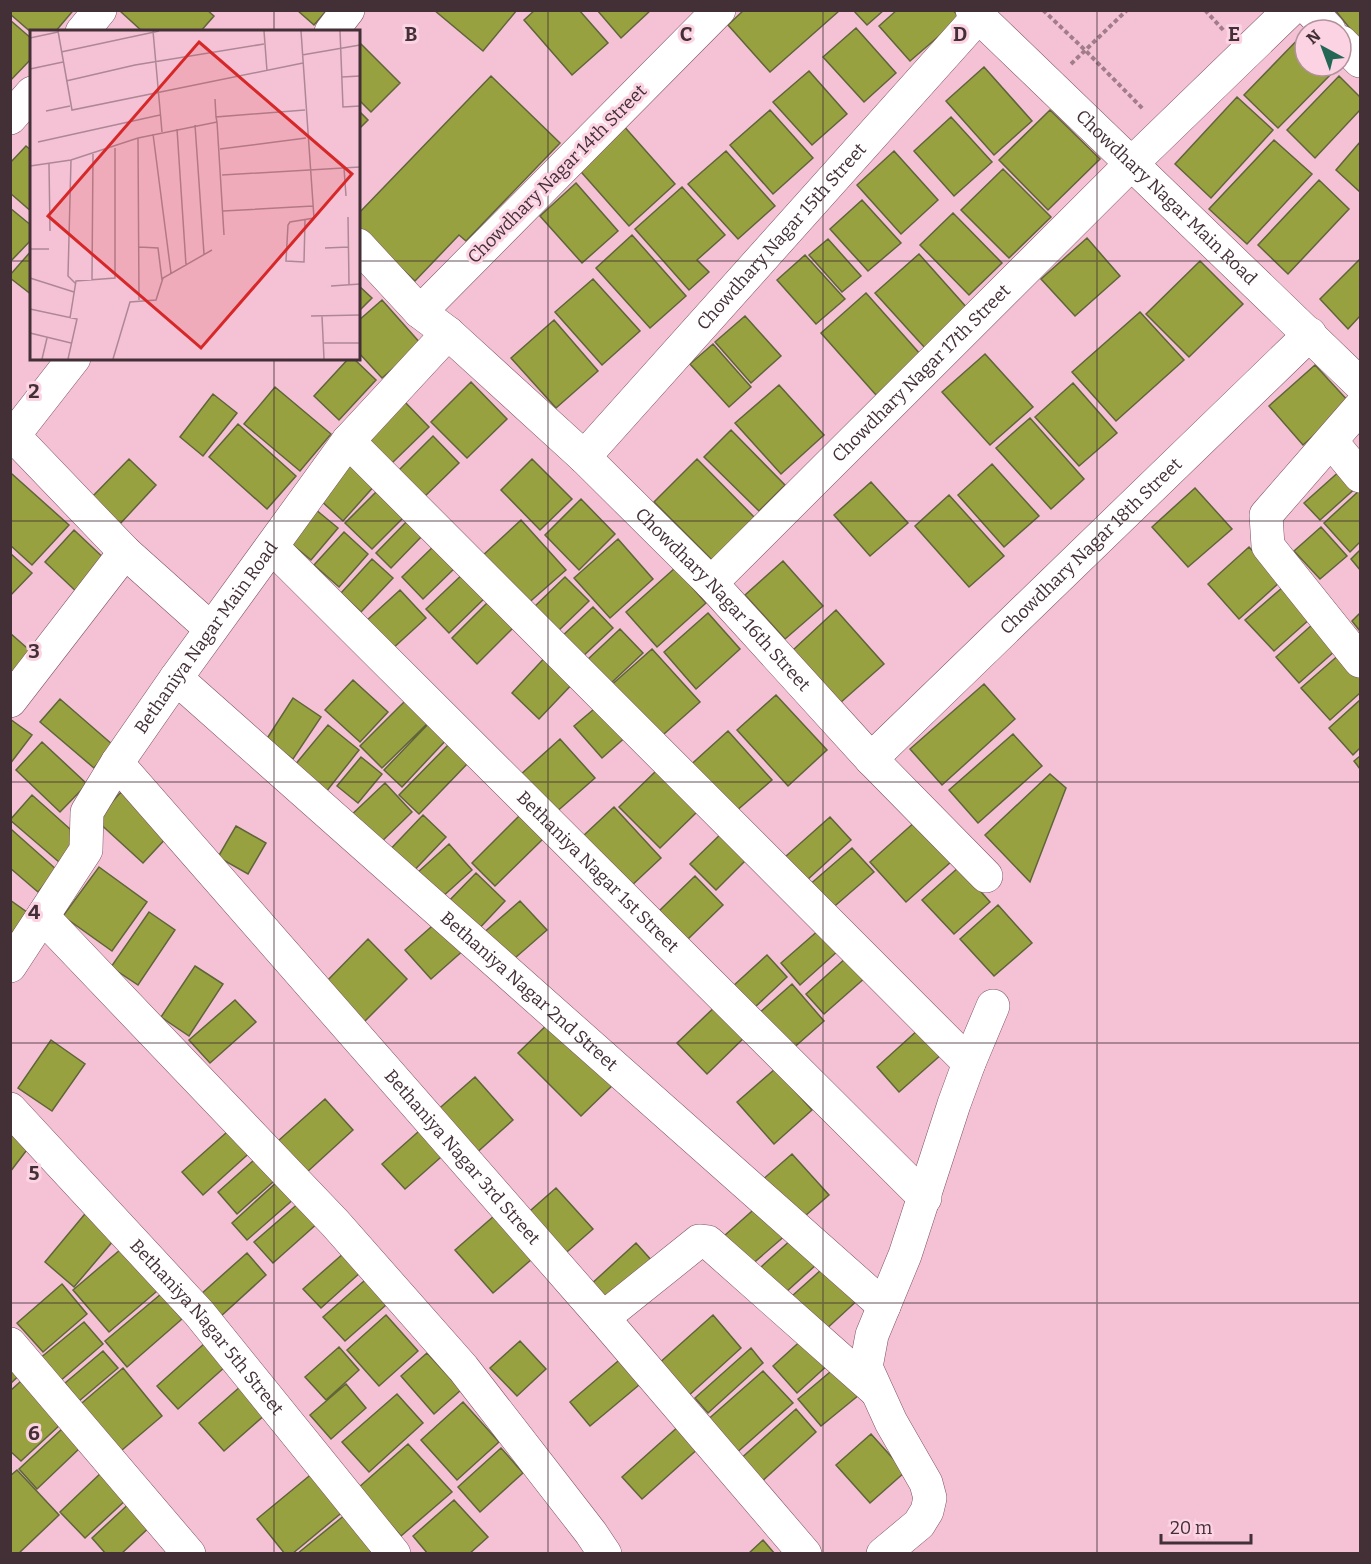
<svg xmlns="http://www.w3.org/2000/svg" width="1371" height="1564" font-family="Bitter,serif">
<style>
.building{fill:#98a140;stroke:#5f6439;stroke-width:1.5}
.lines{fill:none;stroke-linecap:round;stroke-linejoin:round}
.minor-casing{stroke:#7e5263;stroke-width:34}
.path{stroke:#a17d8a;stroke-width:4;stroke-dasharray:4.5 3;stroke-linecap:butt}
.minor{stroke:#fff;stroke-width:33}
.grid{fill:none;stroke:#432f36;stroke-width:1.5;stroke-opacity:0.55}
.labels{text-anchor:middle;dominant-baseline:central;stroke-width:6;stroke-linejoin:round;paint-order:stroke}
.street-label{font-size:18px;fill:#432f36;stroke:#fcd3e2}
.inset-road{fill:none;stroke:#ae8795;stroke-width:1.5}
.view{fill:#d62828;fill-opacity:0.15;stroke:#d62828;stroke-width:3}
.inset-edge{fill:none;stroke:#432f36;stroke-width:3}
.grid-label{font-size:20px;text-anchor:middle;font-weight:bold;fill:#432f36;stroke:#fcd3e2;stroke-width:6;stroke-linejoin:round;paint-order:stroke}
</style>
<rect width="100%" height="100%" fill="#f5c2d5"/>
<path class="building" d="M10,10h61l1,2 -17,20h-23v1l-22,-19z
M121,10h86l7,6 -14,16h-57l-23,-21z
M297,10h30l-13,15z
M434,10h83l-34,41z
M535,10h44l29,33 -36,32 -48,-55z
M597,10h54l-30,28z
M744,10h94l1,1 -69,61 -42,-47z
M853,10h31l-17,15z
M897,10h56l7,8 -50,43 -31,-35z
M1335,10h25v31z
M10,20l22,19v19l-22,23z
M856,28l40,45 -32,29 -41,-45z
M1305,32v34h34l-61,62 -34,-33z
M358,41l42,42 -29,29 -13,-13z
M984,67l48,54 -38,34 -48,-54z
M809,71l38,43 -35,31 -39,-43z
M491,76l69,67 -94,98 -7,-6 -44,46 -57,-53v-14z
M1339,76l21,21v13l-45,48 -28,-28z
M1237,97l36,33 -62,68 -36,-34z
M358,110l10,10 -10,10z
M770,110l43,48 -40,36 -43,-49z
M1050,110l50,49 -52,51 -49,-50z
M951,117l41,45 -38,34 -40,-45z
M622,124l53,60 -46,42 -54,-61z
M1274,140l38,34 -65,70 -38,-35z
M1360,142v50l-24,-22z
M26,146l6,5v61l-22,-19v-30z
M726,151l49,55 -37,33 -50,-55z
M894,151l44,49 -37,34 -44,-49z
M1003,169l48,48 -42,41 -48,-48z
M1319,180l30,29 -61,65 -30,-29z
M576,183l42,48 -36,32 -42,-47z
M682,187l43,48 -28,25 12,12 -20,18 -54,-61z
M862,200l39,43 -33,28 -38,-42z
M10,208l22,18v13l-22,23z
M953,213l49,50 -33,32 -49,-50z
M632,235l54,61 -36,32 -54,-60z
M1087,238l33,38 -45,40 -34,-37z
M828,239l33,37 -19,16 -33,-37z
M32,250v45l-22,-17v-3z
M919,254l49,55 -43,39 -50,-55z
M805,255l40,44 -29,25 -39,-44z
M1360,259v57l-12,13 -28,-30z
M1200,261l43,43 -54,53 -43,-43z
M593,279l47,52 -38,34 -47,-53z
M358,285l14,13 -14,14z
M866,293l55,62 -45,40 -55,-62z
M382,300l39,44 -39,34 -24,-26v-31z
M1140,312l44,48 -68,61 -44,-49z
M745,316l36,40 -30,27 -36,-41z
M554,320l44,51 -42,37 -45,-50z
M713,344l38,43 -22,20 -39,-43z
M985,354l48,53 -43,38 -48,-53z
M349,358h4l23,22 -37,40 -25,-24z
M1315,365l35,38 -47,42 -34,-39z
M471,382l36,37 -40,39 -36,-36z
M1073,383l44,50 -38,33 -44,-49z
M779,385l45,50 -43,39 -46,-51z
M275,387l56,47 -31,37 -56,-47z
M213,394l24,19 -34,43 -23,-19z
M403,400l26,27 -37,36 -26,-26z
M1030,418l54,61 -33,30 -55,-61z
M238,424l58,52 -29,33 -58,-52z
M731,430l54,55 -26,26 -55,-54z
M433,436l26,27 -40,39 -26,-26z
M129,459l27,26 -37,40 -28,-27z
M532,459l40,40 -32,31 -39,-40z
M697,459l60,61 -43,42 -60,-60z
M350,461l26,23 -33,37 -25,-23z
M992,464l47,52 -35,31 -46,-52z
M1342,469l16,17 -38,34 -16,-17z
M12,474l57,51 -37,40 -22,-20v-69z
M871,482l37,41 -38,33 -36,-41z
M381,487l27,26 -36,36 -27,-26z
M1195,488l37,41 -44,38 -36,-40z
M1360,490v52l-10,10 -26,-29z
M949,495l55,61 -35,31 -54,-61z
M581,499l34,35 -36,36 -34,-35z
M315,509l23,19 -27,32 -23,-19z
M409,519l15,15 -33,34 -15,-15z
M521,520l45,50 -41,36 -44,-49z
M1321,527l26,29 -27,23 -26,-28z
M74,530l35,33 -29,32 -35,-33z
M344,532l24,22 -29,33 -25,-22z
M618,539l35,40 -43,39 -36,-40z
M439,541l21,22 -37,36 -21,-22z
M1249,547l31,35 -41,37 -31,-35z
M1360,550v20l-9,-11z
M10,553l22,20 -22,23z
M372,559l21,19 -32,34 -20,-19z
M783,561l40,45 -38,33 -40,-44z
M675,568l31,35 -49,44 -31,-35z
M467,570l23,23 -41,40 -23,-24z
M565,577l24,24 -35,34 -24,-24z
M1283,587l28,31 -37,33 -29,-31z
M400,590l26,28 -36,33 -25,-29z
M493,597l26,25 -42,42 -25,-26z
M593,607l20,21 -34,32 -20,-21z
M836,610l48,54 -44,39 -47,-53z
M708,613l32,36 -44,40 -32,-37z
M1360,613v18l-8,-10z
M1313,624l23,26 -37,33 -23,-26z
M620,629l23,24 -35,33 -23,-24z
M10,633l25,22 -25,26z
M652,649l48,53 -45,40 -47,-54z
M549,653l28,26 -38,40 -27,-26z
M1341,653l19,22v18l-30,27 -29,-32z
M353,680l35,32 -28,30 -35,-32z
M984,684l31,35 -73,66 -32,-36z
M776,695l51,55 -39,36 -51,-56z
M293,698l28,19 -28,42 -27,-19z
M408,698l22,23 -48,47 -22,-22z
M60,699l53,46 -19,23 -54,-46z
M1360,700v48l-7,7 -24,-27z
M600,704l28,31 -26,23 -28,-32z
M10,719l22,16 -22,29z
M432,720l17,17 -47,50 -18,-17z
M328,725l31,25 -33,42 -32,-26z
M728,731l44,49 -44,38 -43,-48z
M1013,734l29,32 -64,57 -29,-33z
M560,739l35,39 -41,36 -35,-38z
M42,742l45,42 -27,28 -44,-42z
M449,744l19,19 -49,51 -20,-19z
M1360,756v13l-6,-8z
M361,757l21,17 -24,29 -21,-17z
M658,769l41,41 -39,38 -41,-41z
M1050,774l16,14 -36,94 -45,-47z
M385,783l27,29 -38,37 -28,-29z
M121,792l48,43 -26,28 -47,-43z
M32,795l48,43 -21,24 -49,-42z
M614,807l47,51 -32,30 -47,-51z
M521,814l23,24 -49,48 -23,-23z
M423,815l23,22 -39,41 -23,-22z
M830,817l21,23 -45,41 -21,-24z
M916,821l36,40 -46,41 -36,-40z
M236,826l30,17 -18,31 -30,-17z
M729,826l25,26 -38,38 -26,-26z
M12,830l45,40 -19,22 -28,-24v-36z
M449,844l23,26 -32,29 -23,-26z
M852,848l22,24 -45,39 -21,-25z
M99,867l48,35 -35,49 -49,-35z
M959,867l31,35 -36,32 -32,-34z
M476,873l29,28 -29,31 -30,-28z
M695,876l28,29 -36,35 -28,-29z
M10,900l21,15 -21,28z
M520,901l27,29 -40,35 -26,-30z
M998,905l34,38 -38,33 -34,-37z
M149,912l26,18 -37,55 -27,-18z
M439,920l26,29 -34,30 -26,-29z
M820,929l19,21 -39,35 -19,-22z
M368,939l39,40 -45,45 -39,-39z
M767,955l20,22 -34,32 -21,-22z
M847,957l19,20 -42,37 -18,-20z
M195,966l28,18 -34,52 -28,-19z
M792,984l32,37 -34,30 -33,-36z
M235,1000l21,22 -46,41 -21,-23z
M720,1002l30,30 -43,42 -30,-31z
M555,1017l63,63 -37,36 -63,-63z
M919,1029l23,25 -43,38 -22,-25z
M51,1040l34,24 -33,47 -34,-23z
M775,1069l37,41 -38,34 -37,-42z
M475,1077l38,43 -40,36 -39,-43z
M325,1099l28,31 -47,43 -28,-32z
M10,1124l23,18 -23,30z
M236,1124l20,23 -53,48 -21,-23z
M427,1124l22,26 -44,39 -23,-25z
M263,1152l19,22 -45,40 -19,-22z
M792,1154l37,41 -32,28 -36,-42z
M279,1180l16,18 -48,42 -15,-17z
M556,1188l37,41 -33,29 -37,-41z
M300,1202l19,20 -46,41 -19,-21z
M760,1204l27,30 -37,32 -26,-30z
M89,1209l30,25 -45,53 -29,-25z
M494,1216l38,43 -39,34 -38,-43z
M793,1238l24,26 -32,29 -24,-26z
M636,1243l17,19 -49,43 -16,-18z
M127,1244l36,42 -54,46 -36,-42z
M247,1253l19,22 -46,42 -20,-22z
M344,1253l17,19 -40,36 -18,-19z
M831,1261l31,35 -39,36 -31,-36z
M372,1274l22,24 -49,43 -22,-24z
M62,1284l25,30 -44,38 -26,-29z
M161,1294l21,25 -55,48 -22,-26z
M386,1315l32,36 -39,35 -32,-36z
M713,1315l28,33 -55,50 -29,-33z
M84,1322l19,22 -44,38 -20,-23z
M806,1336l24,27 -33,30 -24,-27z
M520,1341l26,28 -29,27 -27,-28z
M205,1343l21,23 -48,43 -21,-23z
M339,1347l20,23 -33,30 -21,-23z
M751,1348l12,15 -55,50 -13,-15z
M10,1350l17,18 -17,16z
M103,1351l15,17 -39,33 -14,-18z
M427,1353l34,37 -27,24 -33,-38z
M624,1356l21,24 -55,46 -20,-24z
M836,1367l23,28 -38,31 -23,-27z
M123,1368l39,48 -47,40 -39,-48z
M763,1371l30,32 -59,52 -29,-33z
M21,1381l40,43 -40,37 -11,-10v-60z
M346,1384l20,24 -35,31 -21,-24z
M241,1386l25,28 -42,37 -25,-28z
M397,1394l26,29 -54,49 -27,-30z
M463,1402l36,40 -42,38 -36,-40z
M796,1409l20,23 -58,53 -20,-24z
M680,1425l20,22 -58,52 -20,-22z
M63,1428l18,19 -44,42 -18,-20z
M871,1434l34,38 -35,31 -34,-38z
M408,1444l44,48 -51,44 -43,-48z
M501,1448l22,25 -43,39 -22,-25z
M17,1470l42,45 -41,39h-6l-2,-3v-75z
M103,1471l25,27 -43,40 -25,-26z
M314,1472l31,38 -53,44h-7l-28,-35z
M134,1499l21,23 -34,32h-15l-14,-16z
M454,1500l34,37 -19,17h-41l-15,-18z
M346,1514l27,40h-76z
M763,1540l12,14h-27z"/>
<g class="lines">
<defs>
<g id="minor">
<path id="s1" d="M719,10l-299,302 28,21 136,124 127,126 160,176 115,117"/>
<path id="s2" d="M972,10l388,374"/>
<path d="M1310,10l19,20"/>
<path d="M82,32l18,-22"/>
<path d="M331,32l17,-22"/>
<path d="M1341,42l19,19"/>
<path d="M10,118l22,-25"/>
<path d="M358,245l62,67"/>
<path d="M1360,407l-94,108 2,31 92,115"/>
<path d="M10,432l115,120 86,77"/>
<path d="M10,440l64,-82"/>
<path d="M348,441l621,622"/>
<path d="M1331,441l29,35"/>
<path id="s3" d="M584,457l394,-440"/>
<path id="s4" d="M272,547l653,651"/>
<path id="s5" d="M711,583l420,-419 159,-154"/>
<path id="s6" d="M176,678l708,628"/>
<path d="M10,701l115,-149"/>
<path id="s7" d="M871,759l439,-425"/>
<path id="s8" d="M117,763l486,555 202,236"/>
<path d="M43,917l292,306 128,145 128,165 14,21"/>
<path id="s9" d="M10,966l76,-116 1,-38 30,-49 59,-85 172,-237 100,-108"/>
<path id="s10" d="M10,1109l189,204 195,241"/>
<path d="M603,1318l96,-77 9,1 167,148"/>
<path d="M10,1344l179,210"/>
<path d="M883,1554l36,-30 8,-13 3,-13 -4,-15 -35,-61 -25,-55 6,-32 33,-80 49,-151 15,-41 24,-57"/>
</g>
</defs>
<use href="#minor" class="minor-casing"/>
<path class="path" d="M1043,10l43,41 57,58
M1205,10l20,22
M1071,64l56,-54"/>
<use href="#minor" class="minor"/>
</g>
<path class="grid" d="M274,10v22M548,10v1544M823,10v1544M1097,10v1544M10,261h22M358,261h1002M274,358v1196M10,521h1350M10,782h1350M10,1043h1350M10,1303h1350"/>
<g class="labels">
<g class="street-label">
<text transform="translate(557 174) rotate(-45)">Chowdhary Nagar 14th Street</text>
<text stroke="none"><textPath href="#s2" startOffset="270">Chowdhary Nagar Main Road</textPath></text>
<text stroke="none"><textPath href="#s3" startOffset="296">Chowdhary Nagar 15th Street</textPath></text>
<text stroke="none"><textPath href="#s5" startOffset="297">Chowdhary Nagar 17th Street</textPath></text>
<text stroke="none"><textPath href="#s7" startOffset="306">Chowdhary Nagar 18th Street</textPath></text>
<text stroke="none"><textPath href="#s1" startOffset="843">Chowdhary Nagar 16th Street</textPath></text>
<text stroke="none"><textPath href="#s9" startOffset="388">Bethaniya Nagar Main Road</textPath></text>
<text stroke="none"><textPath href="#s4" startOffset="460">Bethaniya Nagar 1st Street</textPath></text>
<text stroke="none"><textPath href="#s6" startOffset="472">Bethaniya Nagar 2nd Street</textPath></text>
<text stroke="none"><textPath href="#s8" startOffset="524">Bethaniya Nagar 3rd Street</textPath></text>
<text stroke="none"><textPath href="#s10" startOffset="294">Bethaniya Nagar 5th Street</textPath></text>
</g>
</g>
<g transform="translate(30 30)">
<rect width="330" height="330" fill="#f5c2d5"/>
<path class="inset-road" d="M28,1l14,79 231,-47M123,1l9,101M234,1l3,40M271,1l13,187 -24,4 -2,3 -2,36 18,1 1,-42M310,1l3,76 17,-1M0,8l28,-6M31,22l98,-21M272,25l58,-10M0,39l33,-7M312,47l18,-1M36,51l69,-16 129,-21M185,69l1,18M16,81l24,-5M187,92l7,113M187,92l-1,-5 89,-7M165,95l9,129M147,99l9,136M123,104l18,139M108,108l1,162M8,112l122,-27M190,119l86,-11M41,130l-3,116 7,7M19,134l1,67M0,136l41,-6 67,-22 79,-16M314,138l2,28M192,145l138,-8M193,181l90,-5M318,187l1,67M109,217l19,1 4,32M295,218l24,-1M0,219h19M0,248l44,14M62,250l1,-126M301,256l29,-2M0,279l47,10 -9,40M281,286l49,-1M292,286l2,43M40,288l6,-37 39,-3v-130M0,303l41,10M293,313h37M12,329l5,-21M83,329l17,-57 26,-2 7,-22 49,-28"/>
<path class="view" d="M169,12l153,132 -151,174 -153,-132z"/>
<rect width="330" height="330" class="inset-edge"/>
</g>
<g class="grid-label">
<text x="411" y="41">B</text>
<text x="686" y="41">C</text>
<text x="960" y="41">D</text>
<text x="1234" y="41">E</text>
<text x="34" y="398">2</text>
<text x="34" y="658">3</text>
<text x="34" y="919">4</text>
<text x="34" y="1180">5</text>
<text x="34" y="1440">6</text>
</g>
<rect width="1371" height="1564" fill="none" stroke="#432f36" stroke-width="24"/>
<g transform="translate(1323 48) rotate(319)"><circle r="28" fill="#fcd3e2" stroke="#b2919d" stroke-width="1.5"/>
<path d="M0-4.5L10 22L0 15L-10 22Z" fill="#236656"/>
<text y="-9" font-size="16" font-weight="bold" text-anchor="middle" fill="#432f36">N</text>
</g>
<path d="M1161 1534v9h90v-9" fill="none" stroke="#432f36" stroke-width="3"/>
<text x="1170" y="1534" font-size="18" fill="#432f36" stroke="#fcd3e2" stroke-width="4.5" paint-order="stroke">20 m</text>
</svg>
